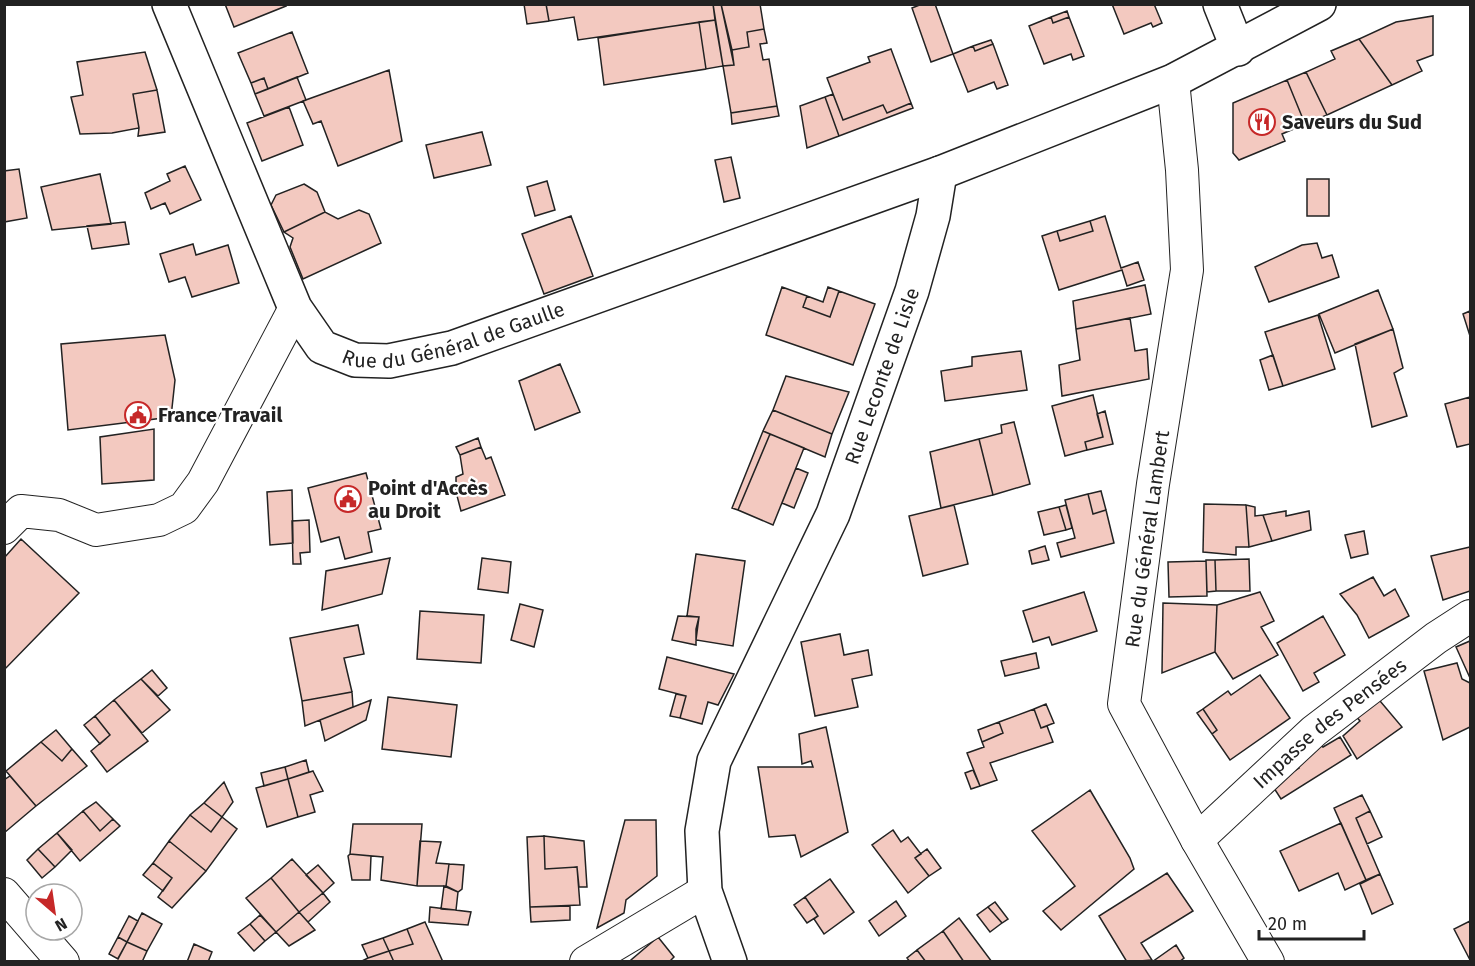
<svg xmlns="http://www.w3.org/2000/svg" width="1475" height="966" font-family="'Fira Sans',sans-serif">
<style>
.building{fill:#f3c9c0;stroke:#222;stroke-width:1.5}
.lines{fill:none;stroke-linecap:round;stroke-linejoin:round}
.minor-casing{stroke:#222;stroke-width:34}
.tertiary-casing{stroke:#222;stroke-width:36}
.secondary-casing{stroke:#222;stroke-width:36}
.primary-casing{stroke:#222;stroke-width:36}
.minor{stroke:#fff;stroke-width:32}
.tertiary{stroke:#fff;stroke-width:33}
.secondary{stroke:#fff;stroke-width:33}
.primary{stroke:#fff;stroke-width:33}
.labels{text-anchor:middle;dominant-baseline:central;stroke-width:4.5;stroke-linejoin:round;paint-order:stroke}
.poi-label{font-size:20px;font-weight:bold;fill:#222;stroke:#fff;text-anchor:start}
.street-label{font-size:20px;fill:#222;stroke:#fff}
</style>
<rect width="100%" height="100%" fill="#fff"/>
<path class="building" d="M225,4h60l1,2 -52,21z
M524,4h22l3,17 -22,3z
M546,4h167l2,16 -137,20 -4,-23 -25,4z
M713,4h8l13,61 -11,1z
M721,4h39l4,25 -17,3 2,15 -17,3z
M922,4h13l18,50 -22,8 -19,-54z
M1112,4h42l8,19 -9,4 -2,-4 -27,11z
M1067,11l2,6 -16,6 -2,-6z
M1433,16v39l-16,6 5,10 -30,14 -33,-46 37,-17z
M1051,17l2,6 16,-6 15,39 -11,4 -2,-6 -27,10 -15,-38z
M715,20l8,46 -17,3 -7,-47z
M699,22l7,47 -102,16 -6,-47z
M764,29l3,14 -7,1 3,16 6,-1 8,47 -46,7 -8,-47 11,-1 -2,-15 17,-3 -2,-15z
M292,32l16,41 -40,16 -4,-11 -13,5 -13,-30z
M1359,39l33,46 -65,30 -21,-43 29,-13 -4,-8z
M991,40l2,4 -18,7 -2,-5z
M993,44l15,41 -11,4 -3,-7 -26,10 -15,-38 20,-8 2,5z
M891,49l20,54 -24,10 -4,-8 -40,15 -16,-42 43,-16 -2,-5z
M145,52l12,38 -24,4 6,34 -27,5 -32,1 -9,-37 12,-2 -6,-33z
M389,70l13,71 -64,25 -17,-45 -8,3 -10,-23z
M1306,72l21,43 -22,9 -18,-44z
M297,77l9,23 -42,16 -9,-22z
M264,78l4,11 -13,5 -4,-11z
M1287,80l18,44 -23,10 3,7 -46,19 -6,-7v-50z
M157,90l8,42 -27,4 1,-8 -6,-34z
M833,94l10,26 40,-15 4,8 24,-10 2,5 -74,28 -14,-39z
M825,97l14,39 -32,12 -7,-42z
M777,106l2,10 -47,8 -1,-11z
M289,107l14,38 -41,16 -15,-38z
M482,132l9,33 -57,13 -8,-33z
M731,157l9,41 -16,4 -9,-42z
M185,166l16,34 -31,14 -5,-11 -14,6 -6,-16 25,-12 -3,-7z
M19,169l8,49 -23,4v-51z
M100,174l11,50 -59,6 -11,-43z
M1307,179h22v37h-22z
M547,181l8,29 -20,6 -8,-29z
M304,184l13,8 8,20 -41,20 -13,-27 5,-10z
M359,210l10,4 12,29 -78,36 -13,-32 3,-9 -9,-6 41,-20 13,7z
M571,216l22,60 -49,18 -22,-60z
M1105,216l16,52 17,-6 6,18 -17,6 -5,-16 -63,20 -17,-54 15,-5 3,10 33,-10 -3,-10z
M1090,221l3,10 -33,10 -3,-10z
M125,222l4,22 -37,5 -5,-23z
M1317,243l5,15 10,-3 7,22 -70,25 -14,-35 47,-22z
M193,244l3,11 32,-10 11,38 -47,14 -7,-20 -16,5 -9,-28z
M1145,285l6,29 -75,15 -3,-28z
M782,287l25,9 -4,11 27,10 9,-26 36,13 -22,61 -87,-30z
M828,287l11,4 -9,26 -27,-10 4,-11 16,6z
M1378,290l15,39 -58,24 -16,-39z
M1470,311v25l-7,-22z
M1318,315l17,54 -52,17 -18,-54z
M1130,318l5,33 12,-2 2,30 -87,17 -3,-31 21,-5 -4,-31z
M1393,329l10,39 -9,5 13,43 -35,11 -17,-83z
M165,335l10,45 -4,37 -103,13 -7,-86z
M1021,351l6,39 -82,11 -4,-30 31,-5v-9z
M1273,355l10,31 -14,4 -9,-30z
M560,364l20,48 -45,18 -16,-49z
M786,376l63,16 -17,42 -59,-24z
M1093,395l10,42 -18,5 2,8 -22,6 -13,-50z
M1470,397v47l-13,3 -12,-43z
M773,410l59,24 -7,23 -62,-26z
M1105,411l8,33 -26,6 -2,-8 18,-5 -6,-23z
M1014,422l16,62 -37,11 -14,-56 23,-6 -1,-8z
M154,429v51l-52,4 -2,-47z
M763,431l7,3 -32,76 -6,-2z
M770,434l34,14 -31,77 -35,-15z
M478,438l3,9 -21,8 -4,-8z
M979,439l14,56 -52,13 -11,-56z
M481,447l5,12 5,-2 14,38 -44,16 -5,-19v-15l7,-3 -3,-19z
M796,468l12,5 -14,35 -12,-5z
M366,473l15,56 -13,3 4,20 -27,7 -6,-22 -18,5 -13,-54z
M292,490l1,53 -23,2 -3,-53z
M1101,491l5,19 -13,4 -5,-20z
M1088,494l5,20 13,-4 8,33 -53,14 -4,-14 18,-5 -10,-38z
M1204,504l42,1 3,42h-13v8l-33,-3z
M954,505l14,59 -45,12 -14,-60z
M1066,505l6,23 -6,2 -7,-23z
M1246,505l9,2v9l8,-1 9,26 -23,6z
M1059,507l7,23 -22,5 -6,-23z
M1286,511v5l23,-5 2,19 -39,11 -9,-26z
M309,520l1,32 -10,1 1,11h-8l-1,-43z
M1364,531l4,23 -17,4 -6,-23z
M21,539l58,54 -75,77v-112z
M1045,546l4,14 -17,4 -3,-13z
M1470,547v44l-27,9 -12,-44z
M696,554l49,7 -12,85 -37,-6 3,-23 -12,-1z
M390,558l-8,36 -60,16 4,-39z
M482,558l29,4 -3,31 -30,-4z
M1249,559l1,32h-34l-1,-31z
M1206,560h9l1,31 -9,1z
M1206,561l1,35 -38,1 -1,-35z
M1373,577l11,19 11,-7 14,27 -40,22 -12,-23 -17,-21z
M1084,592l13,39 -45,14 -3,-8 -16,5 -10,-31z
M1260,592l14,29 -13,6 17,28 -45,24 -18,-27 2,-47z
M1163,603l54,2 -2,47 -53,21z
M520,604l23,6 -9,37 -23,-7z
M420,611l64,4 -3,48 -64,-4z
M678,616l21,1 -3,12v16l-24,-5z
M1323,616l22,39 -31,18 5,9 -16,9 -26,-48z
M358,625l6,29 -20,4 8,34 -50,9 -12,-63z
M840,634l4,21 24,-5 4,25 -20,4 6,28 -43,9 -14,-74z
M1470,641v37l-14,-31z
M1036,653l3,15 -34,8 -4,-15z
M667,657l67,17 -16,31 -10,-3 -6,22 -22,-6 6,-22 -27,-7z
M1457,663l5,16 8,4v44l-27,13 -19,-69z
M152,670l15,18 -9,8 -17,-17z
M1260,675l30,43 -60,42 -18,-26 5,-4 -14,-21 25,-18 3,4z
M141,679l29,31 -28,23 -28,-33z
M352,692l1,15 -48,19 -3,-25z
M676,694l10,2 -6,22 -10,-2z
M1375,695l27,32 -45,32 -14,-23 17,-15 -7,-8z
M388,697l69,8 -6,52 -69,-8z
M114,700l34,41 -41,31 -16,-21 19,-16 -15,-19z
M371,700l-5,20 -41,21 -5,-21z
M1046,704l8,19 -13,5 -7,-19z
M1034,709l7,19 6,-2 6,16 -63,21 7,17 -17,6 -13,-33 17,-6 -2,-5 21,-9 -4,-11z
M1203,709l14,21 -5,4 -15,-21z
M95,716l15,19 -10,9 -16,-19z
M999,722l4,11 -21,9 -4,-12z
M826,727l22,105 -47,25 -6,-22 -26,2 -11,-70h55l-2,-6 -9,3 -3,-30z
M56,730l16,19 -10,12 -21,-19z
M1340,737l11,18 -70,44 -9,-14 27,-17 -5,-8 25,-16 4,3z
M41,742l21,19 10,-12 15,17 -51,40 -30,-35z
M306,760l3,12 -21,7 -3,-12z
M285,767l3,12 -24,7 -3,-13z
M973,770l7,16 -9,3 -6,-16z
M313,771l10,20 -13,4 5,17 -17,5 -10,-38z
M10,776l26,30 -32,27v-53z
M288,779l10,38 -31,10 -11,-39z
M224,782l9,20 -11,15 -18,-14z
M1090,790l40,68 4,11 -73,61 -18,-19 32,-25 -43,-55z
M1362,795l8,16 -14,7 24,56 -14,6 -32,-72z
M96,802l17,17 -13,12 -17,-20z
M204,803l18,14 -11,15 -21,-17z
M83,811l17,20 13,-12 7,7 -40,35 -23,-28z
M1370,811l12,26 -15,7 -11,-26z
M190,815l21,17 11,-15 15,12 -31,42 -37,-30z
M625,820h31l1,56 -31,24 -2,13 -27,15z
M1341,823l25,57 -21,10 -7,-17 -39,18 -19,-40z
M353,824h69l-5,62 -36,-6 2,-23 -33,-3z
M893,830l8,12 7,-5 13,17 -6,4 14,18 -21,17 -36,-48z
M57,833l15,17 -17,17 -17,-18z
M544,836l40,5 3,46h-8l-2,-20 -32,2z
M544,836l1,33 32,-2 3,38 -50,2 -3,-70z
M169,841l37,30 -34,37 -14,-11 14,-19 -19,-15z
M420,841l21,1 -5,21 13,1 -3,22h-29z
M38,849l17,18 -13,11 -15,-18z
M927,849l14,19 -12,8 -14,-18z
M350,854l21,2 -1,24h-18l-4,-24z
M292,859l31,34 -24,19 -28,-34z
M153,863l19,15 -9,13 -20,-16z
M449,864l15,1 -2,24 -4,3 -12,-6z
M318,865l16,18 -11,10 -17,-18z
M1167,873l26,38 -52,32 11,17 -25,2 -28,-46z
M1380,874l13,30 -21,10 -12,-30z
M271,878l28,34 -23,20 -30,-34z
M830,879l24,33 -30,22 -10,-15 4,-3 -13,-19z
M444,886l14,6 -2,18 -15,-1z
M323,893l7,9 -22,20 -9,-10z
M805,897l13,19 -11,7 -13,-18z
M896,901l10,15 -27,20 -10,-15z
M995,902l13,17 -6,4 -14,-16z
M570,906v14l-39,2 -1,-15z
M430,907l41,5 -3,13 -39,-3z
M988,907l14,16 -12,9 -13,-17z
M299,912l16,18 -26,16 -13,-14z
M142,913l20,11 -15,27 -20,-9z
M260,915l16,17 -11,9 -15,-17z
M129,916l9,5 -11,21 -9,-5z
M959,918l33,44h-28l-21,-31z
M1470,921v39l-16,-31z
M425,922l18,40h-49l-5,-11 24,-7 -6,-15z
M250,924l15,17 -11,10 -16,-18z
M407,929l6,15 -24,7 -6,-13z
M943,931l21,31h-38l-9,-12z
M118,937l9,5 -9,17 -9,-5z
M658,937l16,20 -5,5h-37l-1,-2z
M383,938l6,13 -21,7 -6,-13z
M127,942l20,9 -5,11h-26z
M194,944l18,8 -4,10h-21z
M1176,945l8,13 -5,4h-27z
M917,950l9,12h-16l-3,-4z
M389,951l5,11 -32,-1 6,-3z"/>
<g class="lines">
<defs>
<g id="minor">
<path d="M1173,81l9,89 5,100 -34,214 -29,220 73,136 71,122"/>
<path d="M4,528l17,-17 38,4 37,15 63,-10 25,-12 19,-26 92,-174"/>
<path id="s1" d="M1197,840l117,-109 122,-93 34,-22"/>
<path d="M4,894l59,68"/>
<path d="M586,962l119,-71"/>
</g>
<path id="tertiary" d="M1220,4l18,45"/>
<g id="secondary">
<path id="s2" d="M730,962l-25,-71 -3,-60 12,-70 119,-247 79,-223 21,-75 7,-43"/>
</g>
<g id="primary">
<path id="s3" d="M169,4l126,304 27,39 33,13 34,1 63,-13 488,-175 233,-92 146,-77"/>
</g>
</defs>
<use href="#minor" class="minor-casing"/>
<use href="#tertiary" class="tertiary-casing"/>
<use href="#secondary" class="secondary-casing"/>
<use href="#primary" class="primary-casing"/>
<use href="#minor" class="minor"/>
<use href="#tertiary" class="tertiary"/>
<use href="#secondary" class="secondary"/>
<use href="#primary" class="primary"/>
</g>
<defs>
<symbol id="restaurant-ring" viewBox="-11 -11 22 22"><circle r="9.5" fill="#fff" stroke="#c62828" stroke-width="1.5"/><path d="M-5-6h1v4h1v-4h1v4h1v-4h1v5L-1.5 .5V6h-2V.5L-5-1ZM5-6V6H3V1.5H1.5Q1.5-4 5-6Z" fill="#c62828"/></symbol>
<symbol id="civic-ring" viewBox="-11 -11 22 22"><circle r="9.5" fill="#fff" stroke="#c62828" stroke-width="1.5"/><path d="M-.6-6.5H3V-4.5H.6V-3L4-1V1h2V6H-6V1h2V-1L-.6-3ZM-1.2 2.5V6h2.4V2.5Z" fill="#c62828"/></symbol>
</defs>
<g fill-rule="evenodd">
<use href="#restaurant-ring" x="1247" y="107" width="30" height="30"/>
<use href="#civic-ring" x="123" y="400" width="30" height="30"/>
<use href="#civic-ring" x="333" y="484" width="30" height="30"/>
</g>
<g class="labels">
<g class="poi-label">
<text x="1282" y="122">Saveurs du Sud</text>
<text x="158" y="415">France Travail</text>
<text x="368" y="488">Point d'Accès<tspan x="368" dy="23">au Droit</tspan></text>
</g>
<g class="street-label">
<text stroke="none"><textPath href="#s3" startOffset="514">Rue du Général de Gaulle</textPath></text>
<text stroke="none"><textPath href="#s2" startOffset="627">Rue Leconte de Lisle</textPath></text>
<text transform="translate(1147 539) rotate(-82)">Rue du Général Lambert</text>
<text stroke="none"><textPath href="#s1" startOffset="177">Impasse des Pensées</textPath></text>
</g>
</g>
<rect width="1475" height="966" fill="none" stroke="#222222" stroke-width="12"/>
<g transform="translate(54 912) rotate(151)"><circle r="28" fill="#ffffff" stroke="#a7a7a7" stroke-width="1.5"/>
<path d="M0-4.5L10 22L0 15L-10 22Z" fill="#c62828"/>
<text y="-9" font-size="16" font-weight="bold" text-anchor="middle" fill="#222222">N</text>
</g>
<path d="M1259 930v9h105v-9" fill="none" stroke="#222222" stroke-width="3"/>
<text x="1268" y="930" font-size="18" fill="#222222" stroke="#ffffff" stroke-width="4.5" paint-order="stroke">20 m</text>
</svg>
